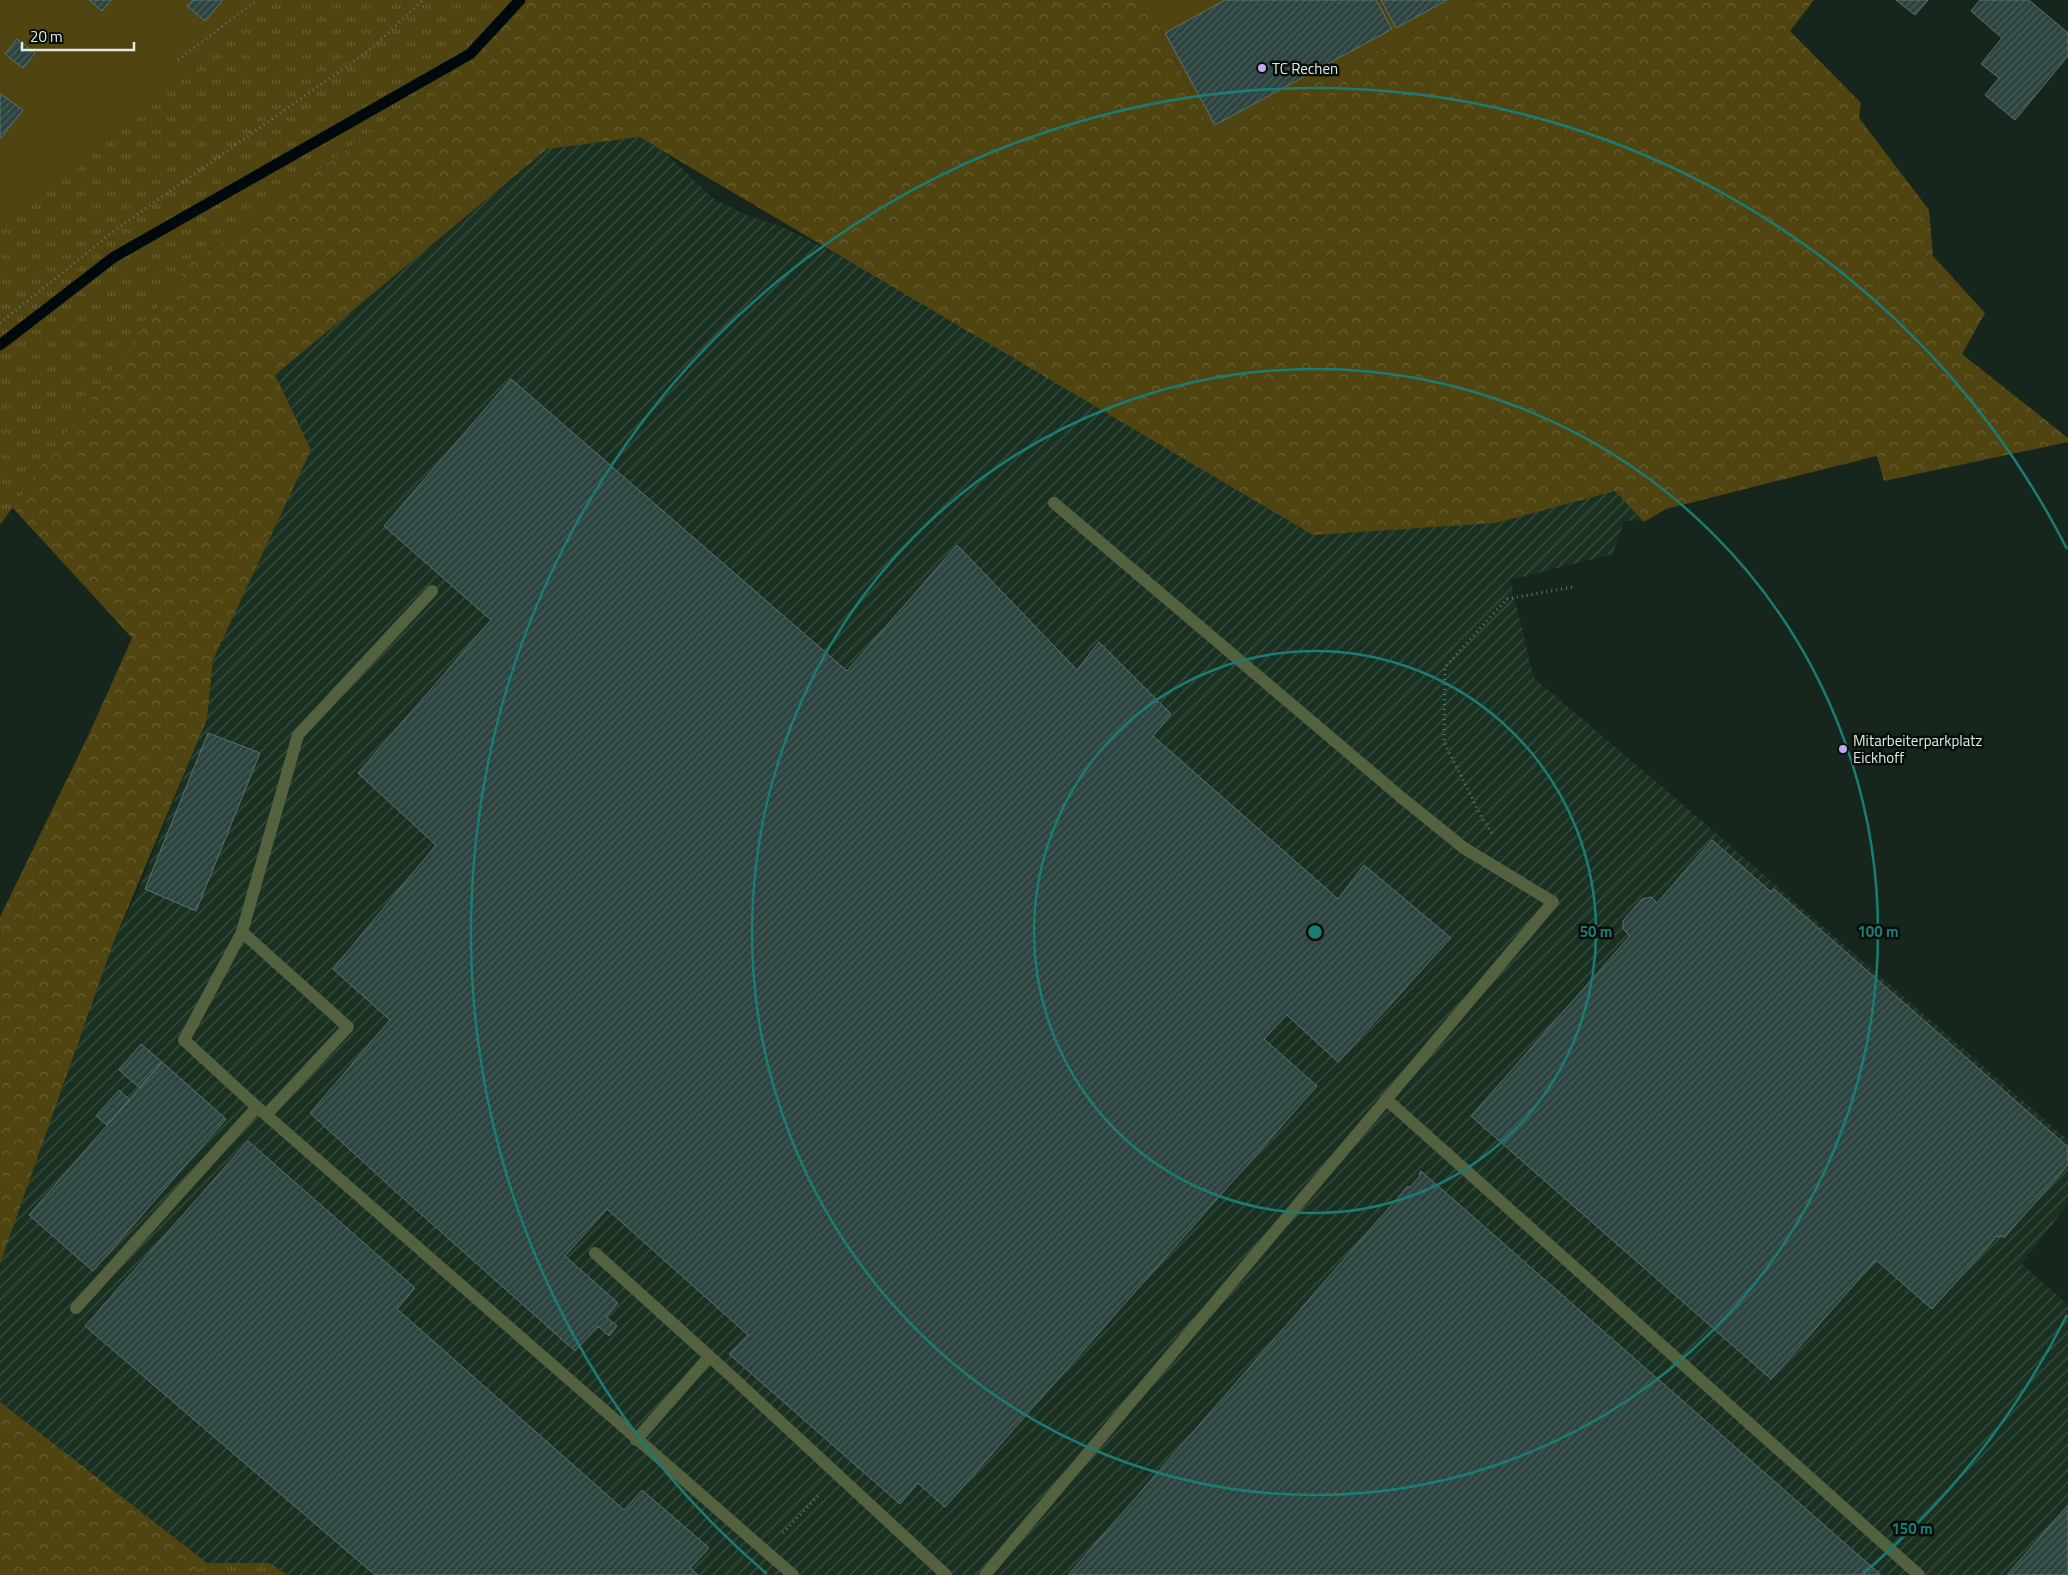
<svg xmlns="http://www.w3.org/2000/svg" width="2068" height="1575" font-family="'Titillium Web',sans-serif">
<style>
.industrial{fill:url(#industrial-furrows)}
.grass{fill:url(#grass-tufts)}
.forest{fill:url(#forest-crowns)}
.garden{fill:#504510}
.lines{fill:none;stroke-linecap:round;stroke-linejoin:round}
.stream{stroke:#000a0d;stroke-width:11}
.building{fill:url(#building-hatch);stroke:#5a736e}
.path{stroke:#67746a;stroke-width:3;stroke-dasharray:1 4;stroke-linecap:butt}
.service{stroke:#53613e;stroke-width:12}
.ring{fill:none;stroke:#1a7c74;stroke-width:2.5}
.poi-dot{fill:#c0a8f3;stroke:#070d09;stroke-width:2}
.labels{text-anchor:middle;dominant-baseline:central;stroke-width:5;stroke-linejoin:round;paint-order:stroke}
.poi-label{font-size:15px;fill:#e1ebe3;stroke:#070d09;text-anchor:start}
.centre{fill:#1a7c74;stroke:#070d09;stroke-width:2.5}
.ring-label{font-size:15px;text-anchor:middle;font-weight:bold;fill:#1a7c74;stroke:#070d09;stroke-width:5;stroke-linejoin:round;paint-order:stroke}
</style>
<defs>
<pattern id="industrial-furrows" width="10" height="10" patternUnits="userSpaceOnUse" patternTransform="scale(1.25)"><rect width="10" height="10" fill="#1a3122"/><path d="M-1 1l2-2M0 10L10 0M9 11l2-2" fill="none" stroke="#3b4f42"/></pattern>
<pattern id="grass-tufts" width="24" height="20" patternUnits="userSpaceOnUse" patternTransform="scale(1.25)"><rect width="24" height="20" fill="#504510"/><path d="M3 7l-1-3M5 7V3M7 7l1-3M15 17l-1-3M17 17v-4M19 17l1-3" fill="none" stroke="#696033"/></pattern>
<pattern id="forest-crowns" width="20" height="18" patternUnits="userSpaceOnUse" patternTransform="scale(1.25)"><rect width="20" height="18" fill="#504510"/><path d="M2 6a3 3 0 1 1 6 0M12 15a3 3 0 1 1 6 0" fill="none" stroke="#696033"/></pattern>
<pattern id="building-hatch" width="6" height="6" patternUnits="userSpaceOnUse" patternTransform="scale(1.25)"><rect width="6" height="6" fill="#2c433f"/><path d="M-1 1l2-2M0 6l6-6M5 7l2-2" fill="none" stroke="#4a5e5b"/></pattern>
</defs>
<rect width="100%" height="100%" fill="#17261c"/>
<path class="industrial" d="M575,136l64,1 26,16 49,46 30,15 43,15 46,24 29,11 746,197 38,59 -22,1 -11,33 -103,26 24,98 167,142 367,320v63l-46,61 46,41v270h-1780l-18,-12h-63l-207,-161v-138l114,-323 25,-52 68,-170 6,-59 98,-210 -36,-75 272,-226z"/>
<path class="grass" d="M269,0h256l-78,76 -259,189 -188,260v-296l69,-72z
M207,1563h63l18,12h-99z"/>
<path class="forest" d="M525,0h621l67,136 263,-136h338l-24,31 71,72 -2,15 70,92 4,46 52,57 -23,41 106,84v4l-184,39 -7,-25 -211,53 -22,13 -29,-31 -119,32 -183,12 -674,-398 -92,12 -272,226 36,75 -98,210 -6,59 -93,222 -114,323v-347l90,-185 42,-94 -120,-131 176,-242 259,-189z
M0,1402l207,161 -18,12h-189z"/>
<path class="garden" d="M0,0h269l-200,157 -69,72z
M1146,0h330l-263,136z"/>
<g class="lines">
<path class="stream" d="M0,345l114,-88 356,-203 50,-54"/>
</g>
<path class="building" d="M89,0h22l-9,11z
M193,0h29v1l-17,20 -18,-15z
M1225,0h151l16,29 -177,96 -50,-92z
M1381,0h66l-51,28z
M1896,0h32l-13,15z
M1980,0h49l39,33v23l-53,64 -30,-25 14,-17 -18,-14 21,-26 -31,-27z
M17,39l18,14 -12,15 -18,-14z
M1,94l22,16 -23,29v-44z
M511,379l336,292 110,-126 120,125 22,-28 72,72 -18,22 185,163 26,-34 87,73 -113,124 -51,-47 -23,24 53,47 -372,421 -27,-24 -18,21 -171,-150 19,-19 -141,-126 -42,47 53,47 -12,14 11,9 -8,10 -11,-10 -23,25 -181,-161 -84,-77 80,-93 -57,-51 103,-124 -78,-72 133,-153 -107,-94z
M208,733l52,20 -64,158 -51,-22z
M1712,840l59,52 3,-3 294,258v18l-64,73 -3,-3 -2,2 -2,-1 -65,73 -56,-49 -105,119 -300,-263 159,-180 -7,-7v-8l19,-22 9,-2 6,6z
M141,1044l21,18 -22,26 -21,-18z
M162,1062l64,57 -133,152 -64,-56z
M119,1090l11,10 -23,25 -11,-9z
M248,1141l167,147 -18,21 227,201 18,-20 67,58 -19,20 8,7h-323l-290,-249z
M1421,1171l460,404h-813l340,-389 1,2 11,-12 -1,-2z
M2068,1505v70h-61z"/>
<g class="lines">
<path class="path" d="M178,60l79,-60
M0,323l118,-95 253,-179 52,-49
M1492,833l-10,-15 -38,-76 1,-75 62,-68 66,-12
M783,1533l37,-39"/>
<path class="service" d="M242,932l56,-197 134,-144
M1386,1099l533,476
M266,1115l82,-88 -106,-95 -58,108 73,67 536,468
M595,1253l134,121 217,201
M76,1308l181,-201
M636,1440l73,-83
M985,1575l568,-673 -89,-54 -62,-50 -348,-295"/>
</g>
<g class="ring">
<circle cx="1315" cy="932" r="281"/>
<circle cx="1315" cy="932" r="563"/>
<path d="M2067 1315A844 844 0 0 1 1863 1574M767 1574A844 844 0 1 1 2067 549"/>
</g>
<g class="poi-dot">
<circle cx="1262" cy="68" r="5"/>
<circle cx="1843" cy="749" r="5"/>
</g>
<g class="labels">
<g class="poi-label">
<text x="1272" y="68">TC Rechen</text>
<text x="1853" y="740">Mitarbeiterparkplatz<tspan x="1853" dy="17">Eickhoff</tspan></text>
</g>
</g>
<circle cx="1315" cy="932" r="8" class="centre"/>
<g class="ring-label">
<text x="1596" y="937">50 m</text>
<text x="1878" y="937">100 m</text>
<text x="1912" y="1534">150 m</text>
</g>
<path d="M22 42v8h112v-8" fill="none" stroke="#e1ebe3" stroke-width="2.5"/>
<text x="30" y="42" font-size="15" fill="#e1ebe3" stroke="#070d09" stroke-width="4" paint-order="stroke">20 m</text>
</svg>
